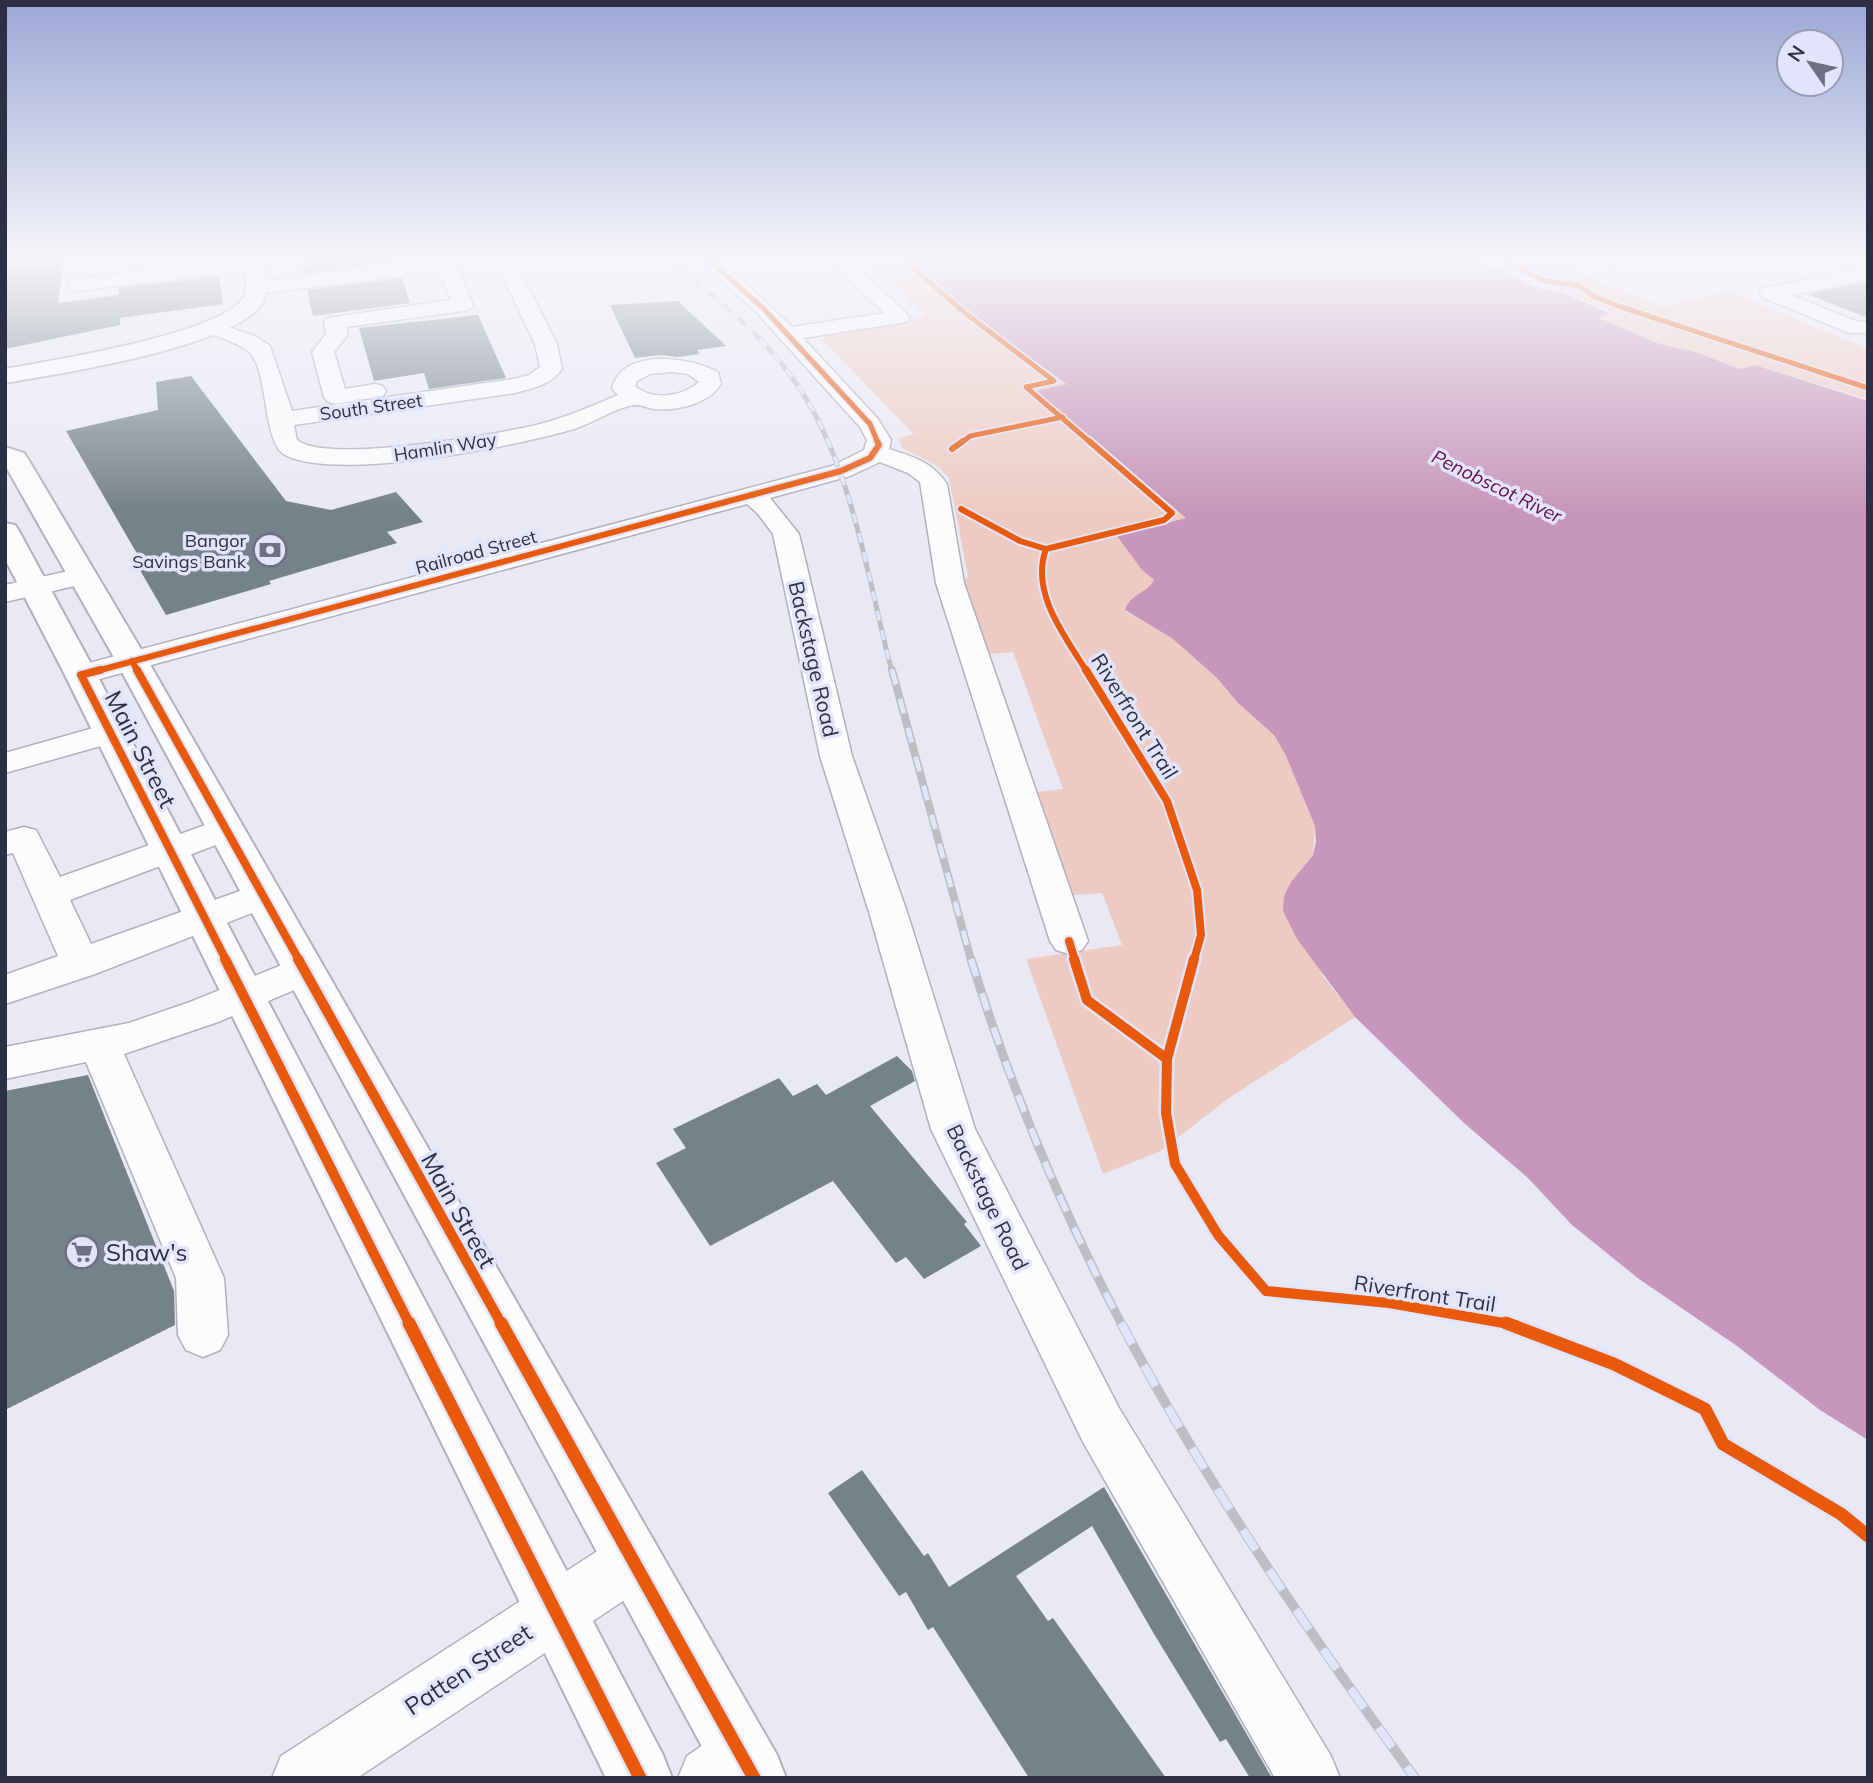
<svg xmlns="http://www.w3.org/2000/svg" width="1873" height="1783" font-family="Mulish,sans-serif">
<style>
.green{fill:#eecbc2}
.water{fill:#c896ba}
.building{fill:#76828a}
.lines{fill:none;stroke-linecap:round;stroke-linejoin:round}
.minor-casing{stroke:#afb0bf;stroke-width:3}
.major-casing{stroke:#afb0bf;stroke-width:4}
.minor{fill:#fcfcfe;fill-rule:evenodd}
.major{fill:#fcfcfe;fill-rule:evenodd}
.rail-far3-casing{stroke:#bebec2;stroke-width:5}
.rail-far2-casing{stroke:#bebec2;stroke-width:8}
.rail-far1-casing{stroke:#bebec2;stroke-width:9}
.rail-casing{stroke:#bebec2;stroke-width:10}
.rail-far3{stroke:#e2e4fb;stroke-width:3.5;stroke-dasharray:10;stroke-linecap:butt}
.rail-far2{stroke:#e2e4fb;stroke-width:5;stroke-dasharray:15;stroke-linecap:butt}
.rail-far1{stroke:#e2e4fb;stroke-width:6;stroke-dasharray:18;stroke-linecap:butt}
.rail{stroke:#e2e4fb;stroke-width:8;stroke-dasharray:24;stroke-linecap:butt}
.cycleway-far4-casing{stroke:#e2e4fb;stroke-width:8}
.cycleway-far3-casing{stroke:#e2e4fb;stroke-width:10}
.cycleway-far2-casing{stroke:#e2e4fb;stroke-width:12}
.cycleway-far1-casing{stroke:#e2e4fb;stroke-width:15}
.cycleway-casing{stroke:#e2e4fb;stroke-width:18}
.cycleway-far4{stroke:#e8590c;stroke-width:5}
.cycleway-far3{stroke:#e8590c;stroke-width:6}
.cycleway-far2{stroke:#e8590c;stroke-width:8}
.cycleway-far1{stroke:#e8590c;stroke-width:10}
.cycleway{stroke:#e8590c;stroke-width:13}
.labels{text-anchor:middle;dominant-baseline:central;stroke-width:7;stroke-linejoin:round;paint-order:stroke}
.far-street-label{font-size:18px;fill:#2e2f44;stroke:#e2e4fb}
.far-poi-label{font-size:18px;fill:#2e2f44;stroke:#e2e4fb;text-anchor:end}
.far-water-label{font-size:19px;font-style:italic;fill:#650a4e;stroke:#e2e4fb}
.street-label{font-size:21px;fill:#2e2f44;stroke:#e2e4fb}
.near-street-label{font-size:24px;fill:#2e2f44;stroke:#e2e4fb}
.near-poi-label{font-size:24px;fill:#2e2f44;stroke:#e2e4fb;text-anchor:start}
</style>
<rect width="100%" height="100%" fill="#e8e9f5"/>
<path class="green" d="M865,260h43l61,52 97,73 -28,6 149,128 -45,51 12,10c-7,13 -25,15 -29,31l48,28 44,39 21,25 36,32 12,21 29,70 -2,29 -22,27 31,93 33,42 -126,81 -70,54 -56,22 -77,-215 96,-14 -20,-52 -29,2 -36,-103 26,-3 -50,-137 -23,2 -27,-73 5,-5 -19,-98 -13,-13 -34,-17 -4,-10 16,-4 -92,-94 7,-7 99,-17z
M1493,260h55l115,47 66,-16 139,58v50l-113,-34 -15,4 -41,-16 -42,-10 -59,-25 14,-6c-40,-18 -81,-30 -119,-52z"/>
<path class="water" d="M908,260h574l51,26 27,6 50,21 -11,5 58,25 42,10 40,16 16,-4 113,36v1039l-48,-30 -83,-64 -98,-67 -67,-54 -44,-47 -64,-55 -109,-106 -58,-78 -14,-28 1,-15 7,-14 22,-27 3,-13 -1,-16 -29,-70 -12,-21 -36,-32 -21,-25 -44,-39 -48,-29c4,-15 22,-17 29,-30l-12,-10 -25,-34 69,-18 -149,-127 29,-7 -97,-72z"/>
<path class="building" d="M5,260h59l-6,43 61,-8v16v-23l100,-12 4,28 -103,14v7l-115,24z
M301,260h94v2l-91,11z
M402,278l8,25 -97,13 -6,-26z
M1868,282v36l-61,-24z
M678,301l48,45 -29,4 3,4 -23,3 -16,-2 -26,3 -25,-53z
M478,315l28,63 -77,11 -5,-16 -50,8 -15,-53z
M191,376l95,125 45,9 65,-18 27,30 -36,10 10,11 -128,38 2,3 -105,31 -29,-50 6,-1 -77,-133 92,-21 -2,-28z
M897,1056l15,15 3,10 -45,25 97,116 -3,2 17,22 -57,33 -18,-22 -10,6 -63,-82 -123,65 -54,-83 30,-15 -13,-19 106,-51 14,18 24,-12 9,11z
M88,1075l86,216 1,34 -170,85v-319z
M862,1470l62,86 4,-3 21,34 155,-100 168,291h-22l-24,-39 -6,3 -66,-108 -62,-108 -76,50 32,45 5,-3 113,160h-137l-96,-151 -5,3 -22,-38 -7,4 -71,-103z"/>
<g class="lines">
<defs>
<path id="minor" d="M227,260h33l2,3 -10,6 -175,22 -7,-2 -3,-4 3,-4 7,-2z
M429,260h25l19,45 -3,4 -7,2 -117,16 2,7 -14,18 11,37 30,-5 8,2 3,5 -3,5 -47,8 -8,-2 -4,-5 -12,-45 14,-18 -2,-12 3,-4 124,-18 -12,-29 -182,23 -7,-2 -3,-4 3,-4 7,-2z
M495,260h19l43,84 5,25c-11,16 -29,19 -47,24l-221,32 3,15c29,24 194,-5 235,-14 30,-7 58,-19 86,-31l-6,-7c11,-41 78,-31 106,-16l3,12c-13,20 -43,27 -67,25 -6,-1 -14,-5 -21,-4 -18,3 -40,18 -59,24 -58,17 -237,53 -289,26 -23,-13 -16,-85 -36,-103 -11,-10 -30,-14 -43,-20l-4,-4 4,-4h14l37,13 13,9 22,65 222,-32 15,-4 11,-8 -5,-23zM672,372l16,2 11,8c-17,15 -47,19 -64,4l2,-5 13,-7z
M700,260h67l-2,4 -34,6 61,57 92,-14 -55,-53h21l60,57 -3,4 -7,2 -97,15 75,81 13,21 -2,9c25,8 43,13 58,35l17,99 124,358 -6,9 -13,4 -13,-4 -6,-9 -114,-358 -16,-101 -12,-9 -28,-11 -30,14 -80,22 29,36 53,222 55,156 68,217 144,279 212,348 9,22h-65l-192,-336 -152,-313 -62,-217 -49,-156 -47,-222 -15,-20 -11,-10 -666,180 -11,-2 -4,-7 4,-7 762,-202 32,-16 3,-10 -7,-13 -103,-114z
M1627,260h34l-2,4 -35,9 -7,-2 -3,-4 3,-4z
M1868,267v12l-77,16 67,27 10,-1v12h-19l-87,-36 -3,-4 3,-4 7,-2z
M82,568l10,2 4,6 -4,6 -87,20v-17z
M111,723l11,3 5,7 -5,7 -117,33v-20z
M225,818l12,3 6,8 -6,8 -167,63 21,44 171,-61 13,3 5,9 -5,9 -180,70 -90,30v-29l53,-19 -45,-103 -8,2v-23l19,-5 12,3 24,47z
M304,956l14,4 5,10 -5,10 -100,42 -94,32 100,224 4,57 -8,15 -17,7 -17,-7 -8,-15 -2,-57 -90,-216 -81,17v-32l124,-24 61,-21z
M633,1533l20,8 8,20 -8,20 -296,197h-85l9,-22 332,-215z
M741,1724l21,9 9,21 -9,21 -3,3h-81l9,-22 33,-23z"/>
<path id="major" d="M241,260h20c4,14 9,29 2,42 -26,45 -205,72 -258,81v-14c44,-8 218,-35 239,-72 5,-10 -1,-26 -3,-37z
M5,447l19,6 4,6 120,202 629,1094 9,23h-67l-603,-1117 -111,-196z
M5,523l10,2 4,6 78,144 566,1080 9,23h-66l-541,-1103 -60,-116z"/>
</defs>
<use href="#minor" class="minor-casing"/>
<use href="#major" class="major-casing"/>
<use href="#minor" class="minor"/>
<use href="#major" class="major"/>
<defs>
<path id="rail-far3" d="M670,260c46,38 95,76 128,126 55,82 69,191 94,286"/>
<path id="rail-far2" d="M892,670l79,290"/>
<path id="rail-far1" d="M971,959c39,127 89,248 151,366"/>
<path id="rail" d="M1121,1323c85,160 187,309 294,455"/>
</defs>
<use href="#rail-far3" class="rail-far3-casing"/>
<use href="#rail-far2" class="rail-far2-casing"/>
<use href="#rail-far1" class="rail-far1-casing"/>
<use href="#rail" class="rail-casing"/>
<use href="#rail-far3" class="rail-far3"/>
<use href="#rail-far2" class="rail-far2"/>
<use href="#rail-far1" class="rail-far1"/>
<use href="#rail" class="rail"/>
<defs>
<path id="cycleway-far4" d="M709,260l55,49 106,115 8,19
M904,260l60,52 90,69 -28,6 65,56
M1502,260l44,21 34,5 15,11 26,10 247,81
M961,443l9,-7 93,-19"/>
<path id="cycleway-far3" d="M952,449l11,-8
M961,509l59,32 26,8
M1046,549l118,-29 8,-7 -83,-72
M1046,549c-16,44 19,87 41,123
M132,661l6,11
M93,672l748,-201 29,-13 9,-13 -2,-4"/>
<path id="cycleway-far2" d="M100,670l-19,5 145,285
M137,670l162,290
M1086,670l81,131 30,89 4,45 -7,25
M1069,941l6,19"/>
<path id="cycleway-far1" d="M225,959l185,366
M298,959l204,366
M1074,959l13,41 80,59
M1194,959l-27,100 -1,54 9,51 43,71 48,56 123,12 126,22"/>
<path id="cycleway" d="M409,1323l231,455
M501,1323l253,455
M1506,1323l108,41 91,45 18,35 118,70 27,22"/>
</defs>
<use href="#cycleway-far4" class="cycleway-far4-casing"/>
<use href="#cycleway-far3" class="cycleway-far3-casing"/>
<use href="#cycleway-far2" class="cycleway-far2-casing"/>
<use href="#cycleway-far1" class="cycleway-far1-casing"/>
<use href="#cycleway" class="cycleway-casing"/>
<use href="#cycleway-far4" class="cycleway-far4"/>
<use href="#cycleway-far3" class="cycleway-far3"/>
<use href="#cycleway-far2" class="cycleway-far2"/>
<use href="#cycleway-far1" class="cycleway-far1"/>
<use href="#cycleway" class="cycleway"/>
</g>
<linearGradient id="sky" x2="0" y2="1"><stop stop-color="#9ba8d6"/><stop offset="0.51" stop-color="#f5f5fa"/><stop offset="1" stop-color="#f5f5fa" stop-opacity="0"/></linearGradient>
<rect width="1873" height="510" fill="url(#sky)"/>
<defs>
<symbol id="bank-ring" viewBox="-11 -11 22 22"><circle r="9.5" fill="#e2e4fb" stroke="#6f7082" stroke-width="1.5"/><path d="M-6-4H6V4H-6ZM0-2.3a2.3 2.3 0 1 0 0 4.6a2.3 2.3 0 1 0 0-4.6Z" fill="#6f7082"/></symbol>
<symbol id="supermarket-ring" viewBox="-11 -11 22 22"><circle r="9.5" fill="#e2e4fb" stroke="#6f7082" stroke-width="1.5"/><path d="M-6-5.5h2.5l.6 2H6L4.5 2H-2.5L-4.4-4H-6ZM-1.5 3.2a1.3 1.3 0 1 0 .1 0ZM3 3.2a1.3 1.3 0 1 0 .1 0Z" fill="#6f7082"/></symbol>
</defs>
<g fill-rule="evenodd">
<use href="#bank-ring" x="251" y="531" width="38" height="38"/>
<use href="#supermarket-ring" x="63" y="1233" width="38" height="38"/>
</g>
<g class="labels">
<g class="far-street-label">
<text transform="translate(371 407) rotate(-8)">South Street</text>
<text transform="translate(445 447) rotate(-9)">Hamlin Way</text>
<text transform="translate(476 552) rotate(-15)">Railroad Street</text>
</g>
<g class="far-poi-label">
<text x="246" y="540">Bangor<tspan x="246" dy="21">Savings Bank</tspan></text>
</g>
<g class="far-water-label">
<text transform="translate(1497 486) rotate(26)">Penobscot River</text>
</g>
<g class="street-label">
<text transform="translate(814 659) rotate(77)">Backstage Road</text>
<text transform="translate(1135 716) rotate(58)">Riverfront Trail</text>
<text transform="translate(988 1197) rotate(64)">Backstage Road</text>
<text transform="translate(1425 1293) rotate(9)">Riverfront Trail</text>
</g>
<g class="near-street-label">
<text transform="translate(141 749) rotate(63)">Main Street</text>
<text transform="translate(459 1210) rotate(61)">Main Street</text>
<text transform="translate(468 1669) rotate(-33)">Patten Street</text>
</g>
<g class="near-poi-label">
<text x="106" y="1252">Shaw's</text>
</g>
</g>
<rect width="1873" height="1783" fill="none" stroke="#2e2f44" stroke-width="14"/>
<g transform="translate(1810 63) rotate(304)"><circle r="33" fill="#e2e4fb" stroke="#9a9cb2" stroke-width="2"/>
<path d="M0-5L12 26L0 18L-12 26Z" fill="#6f7082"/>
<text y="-10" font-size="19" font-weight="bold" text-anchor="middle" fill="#2e2f44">N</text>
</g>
</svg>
